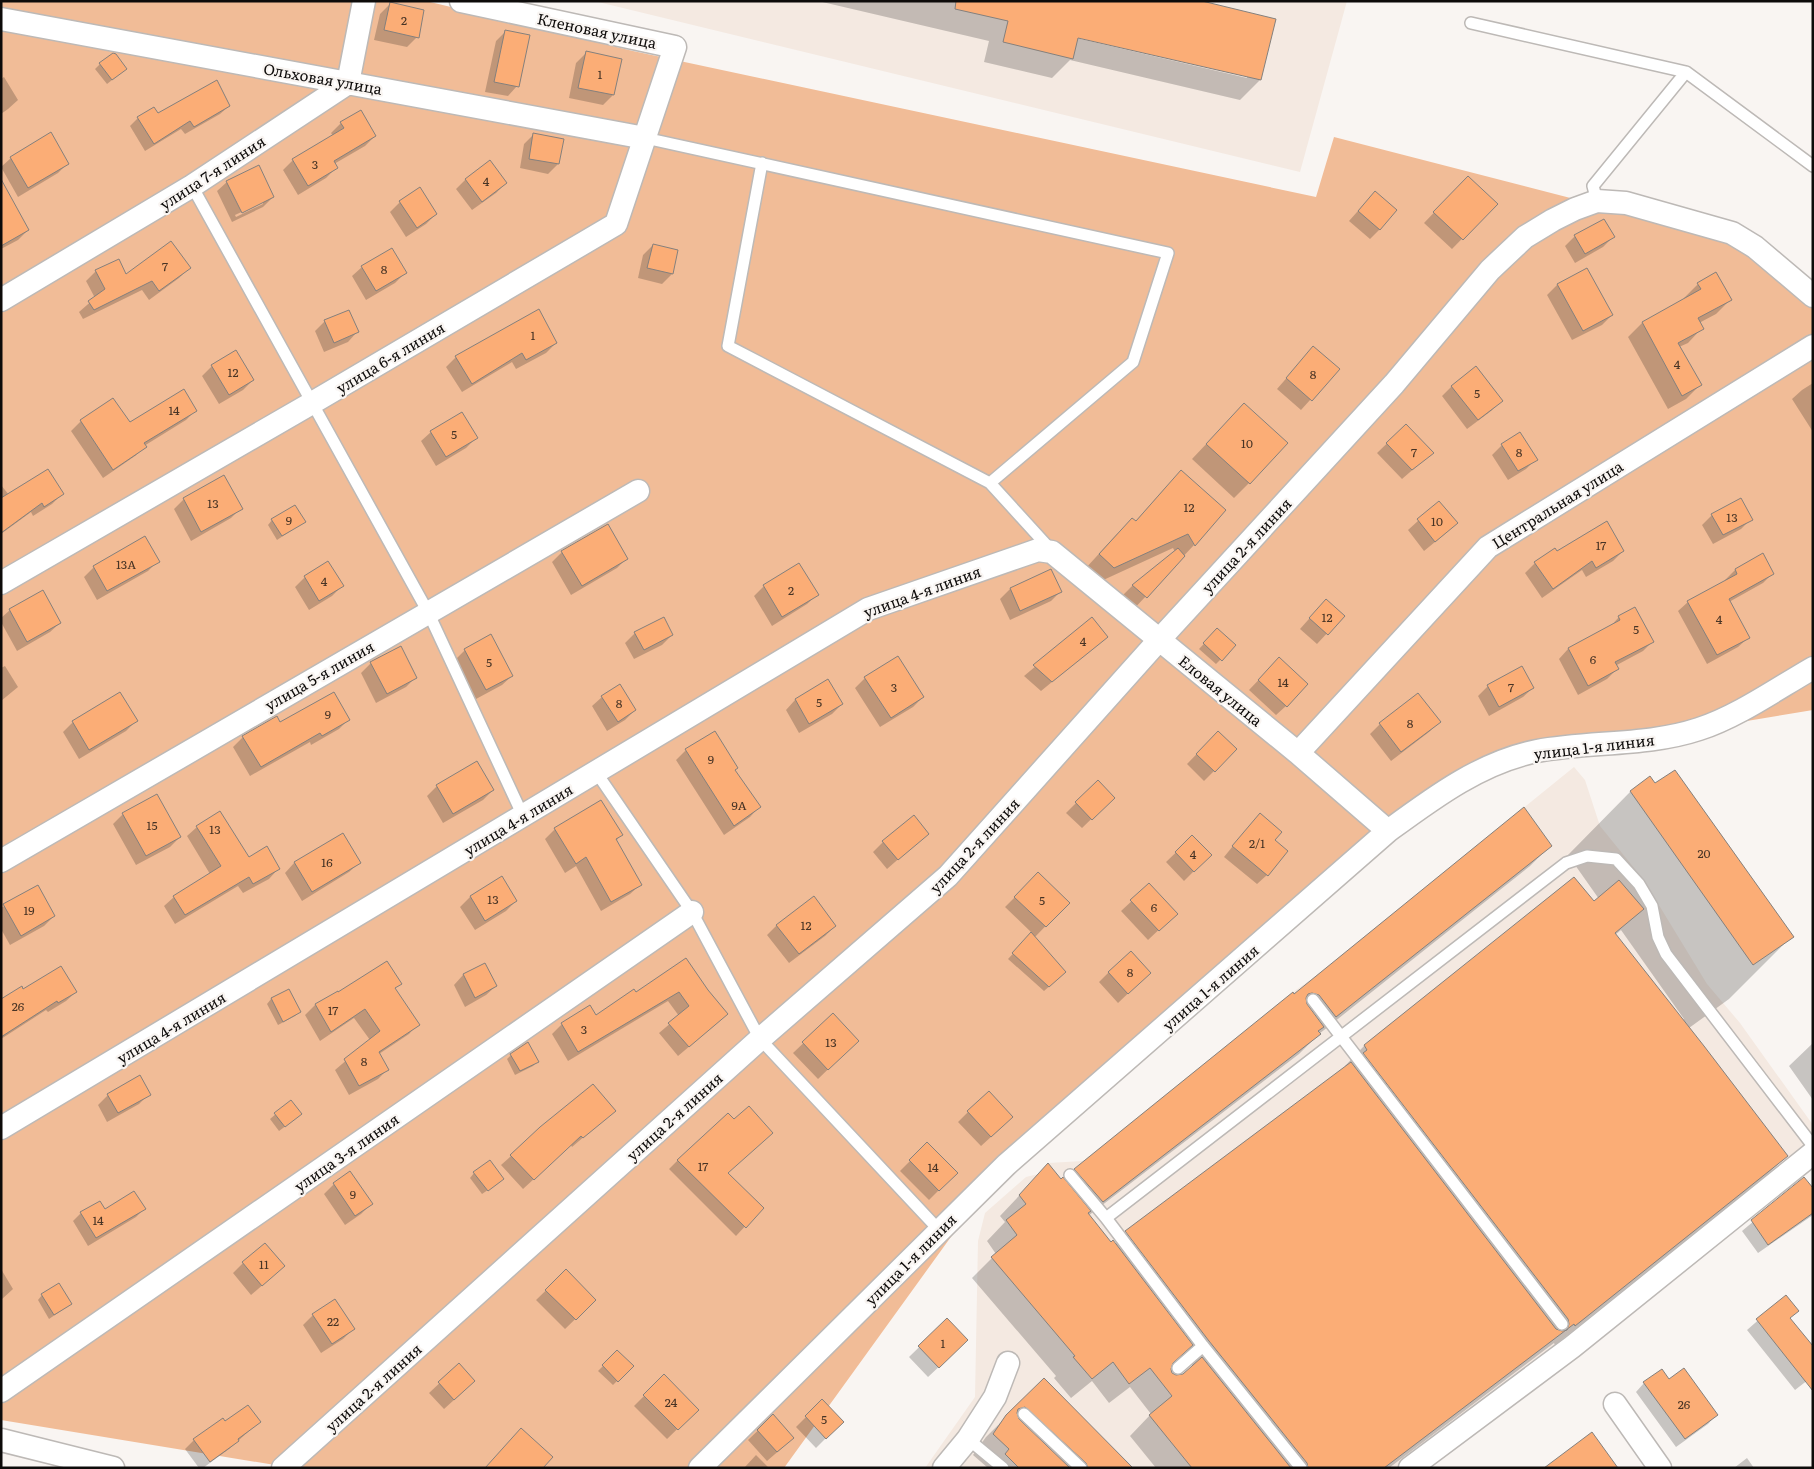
<svg xmlns="http://www.w3.org/2000/svg" width="1814" height="1469" font-family="Literata,serif">
<style>
.built{fill:#f4e9e1}
.green{fill:#f1bc97}
.shadow{fill:#0003;fill-rule:evenodd}
.building{fill:#fbad76;stroke:#84807d}
.lines{fill:none;stroke-linecap:round;stroke-linejoin:round}
.lane-casing{stroke:#bdb9b6;stroke-width:14}
.street-casing{stroke:#bdb9b6;stroke-width:25}
.lane{stroke:#fff;stroke-width:11}
.street{stroke:#fff;stroke-width:22}
.labels{text-anchor:middle;dominant-baseline:central;stroke-width:4.5;stroke-linejoin:round;paint-order:stroke}
.number-label{font-size:12px;fill:#483425}
.street-label{font-size:15px;fill:#0d0b0a;stroke:#f9f5f2}
</style>
<rect width="100%" height="100%" fill="#f9f5f2"/>
<path class="built" d="M594,1h753l-47,171z
M1574,767l11,13 15,46 43,53 64,105 33,39 73,102v22l-247,195 -168,126h-473l50,-71 3,-156 7,-28 41,-36 12,-3 10,-11 35,-2 210,-169 20,-14z"/>
<path class="green" d="M1,1h425l207,50 683,146 18,-60 399,103 80,63v407l-332,55 -468,386 -229,317h-491l-292,-48z"/>
<path class="shadow" d="M818,1h378l64,79 -20,20 -170,-40 -18,18 -68,-16 5,-21zM1072,35l175,41v2l-175,-41z
M390,4l27,33 -10,10 -33,-7 6,-26z
M506,31l11,55 -9,10 -23,-4 11,-51z
M586,53l27,42 -10,10 -34,-7 7,-35z
M100,64l21,9 -14,11 -12,-15z
M4,77l14,23 -10,9 -7,5v-35z
M229,106l-9,8 -35,20 -4,-5 -36,22 -15,-25 8,-8z
M341,123l34,13 -10,10 -31,18 2,4 -10,10 -28,17 -15,-25 10,-10 40,-24 -2,-3z
M50,134l18,29 -10,10 -40,24 -17,-30 10,-9z
M534,134l24,30 -10,10 -28,-6 4,-24z
M1468,177l28,27 -44,45 -28,-26z
M466,179l40,4 -10,10 -24,17 -16,-21z
M227,182l46,15 -10,10 -31,15 -15,-31zM263,202v2l-27,13 -1,-2z
M1,192l27,38 -10,10 -17,9z
M400,202l36,12 -10,10 -20,13 -16,-25z
M1365,203l15,26 -10,10 -21,-18z
M1575,236l38,1 -10,10 -28,16 -10,-17z
M653,245l19,29 -10,10 -24,-6 5,-23z
M362,267l43,6 -10,10 -29,17 -14,-24z
M189,268l-10,10 -30,22 -7,-10 -59,29 -4,-7 16,-14 -9,-17 10,-10 30,5z
M1587,269l25,46 -10,10 -30,15 -25,-45 10,-10z
M1698,284l32,16 -14,14 -17,9 3,5 -14,15 -9,4 21,38 -14,14 -18,10 -40,-72 14,-14 43,-23 -1,-2z
M325,321l32,11 -9,10 -24,10 -9,-21z
M556,343l-10,10 -30,16 -4,-7 -50,30 -16,-25 10,-10z
M1304,358l34,11 -37,41 -24,-21z
M212,366l41,14 -10,10 -24,14 -17,-28z
M1813,383v49l-21,-33 10,-9z
M1452,386l49,15 -10,10 -24,18 -25,-33z
M113,399l16,24 66,-12 -9,9 -42,26 1,1 -10,9 -32,22 -32,-47 10,-10z
M1244,404l5,79 -15,15 -42,-39z
M1406,425l26,28 -30,26 -25,-26z
M431,432l45,6 -10,10 -30,18 -15,-25z
M1502,445l34,14 -10,10 -18,11 -16,-25z
M1,485l8,10 53,-1 -10,10 -19,12 -2,-4 -30,22z
M1166,487l28,58 -63,67 -13,-12 15,-15 42,-33 -2,-4 -74,34 -14,-13 32,-35 18,-12z
M184,499l57,9 -10,10 -40,23 -17,-32z
M1439,502l7,31 -22,18 -16,-21z
M1712,515l39,4 -10,10 -28,15 -11,-19z
M272,520l32,2 -27,18 -9,-15z
M1623,551l-10,10 -27,16 -4,-7 -40,28 -17,-25 10,-10 21,-11z
M562,552l65,6 -10,10 -46,27 -19,-33z
M1762,555l11,18 -10,10 -34,19 19,36 -10,9 -31,17 -29,-53 10,-9 38,-21 -1,-1 10,-10z
M158,561l-10,10 -51,29 -13,-23 10,-10z
M305,577l37,9 -10,10 -23,14 -14,-23z
M764,586l53,9 -10,9 -35,22 -18,-30z
M1010,589l51,2 -10,10 -41,19 -10,-21z
M10,610l50,13 -10,9 -33,19 -16,-29v-4z
M1316,611l27,5 -26,28 -17,-15z
M1619,617l33,25 -9,9 -28,15 2,3 -10,10 -29,16 -19,-36 9,-10 41,-21z
M1092,619l4,27 -55,45 -17,-15z
M1217,630l17,16 -18,18 -17,-15z
M635,633l37,2 -10,10 -28,14 -9,-16z
M465,650l47,26 -10,9 -26,14 -21,-39z
M371,663l45,14 -10,10 -30,16 -15,-30z
M5,666l13,21 -17,14v-33z
M1521,667l12,21 -10,9 -34,19 -11,-20 10,-10z
M1270,668l16,38 -10,9 -27,-25z
M865,678l58,19 -10,10 -33,20 -25,-39z
M828,681l14,23 -10,10 -33,19 -13,-23 9,-10z
M1418,695l21,27 -10,10 -38,29 -21,-27 10,-10z
M602,697l33,13 -10,10 -18,11 -15,-25z
M349,719l-10,10 -28,16 -1,-3 -60,34 -17,-29 10,-10z
M136,721l-10,10 -47,28 -16,-27 10,-10z
M1218,732l18,17 -32,32 -17,-17z
M686,750l73,57 -9,10 -26,18 -48,-75z
M1650,778l142,158 -63,63 -40,29 97,128 -20,20 -211,169 -1,-2 -165,125h-233l-26,-32 21,-22 -21,-27 -21,16 -17,-22 -21,17 -17,-20 2,-2 -84,-98 24,-24 -9,-13 18,-19 -5,-6 48,-51 13,16 3,-1 11,-10 219,-174 256,-150 -20,20 -211,168 -20,20 -211,162 22,28h5l11,-12 220,-164 -1,-2 19,-20 210,-168 20,25 5,-4 -31,-44 62,-63zM1621,930l63,89 -2,1 -67,-85zM1183,1353l10,13 -10,9 -7,2 -5,-4 -1,-8z
M1097,782l16,16 -31,30 -16,-15z
M437,786l56,4 -10,10 -40,23 -16,-27z
M601,801l20,34 -5,6 24,44 -10,9 -29,17 -25,-45 -11,7 -20,-34 10,-10z
M123,814l57,23 -10,10 -34,18 -23,-41z
M1250,825l23,15 -6,35 -10,9 -33,-27z
M197,827l52,31 29,11 -9,10 -26,14 -5,-7 -63,38 -11,-18 10,-9 36,-23 -23,-38z
M342,834l17,29 -10,9 -47,29 -17,-28 9,-10z
M927,834l-40,35 -14,-17 10,-10z
M1192,837l18,18 -26,26 -18,-19z
M1038,874l30,29 -34,35 26,39 -16,14 -36,-32 24,-26 -27,-26z
M501,878l15,23 -10,10 -31,19 -15,-23 10,-10z
M1149,885l17,38 -18,17 -27,-29z
M37,886l17,30 -10,10 -34,19 -9,-16v-21z
M777,925l58,1 -10,10 -36,27 -22,-28z
M685,960l21,31 20,23 -10,10 -38,32 -19,-23 20,-17 -11,-15 -100,60 -16,-27 10,-10 34,-7 40,-23z
M484,964l12,22 -10,9 -21,12 -11,-22 9,-10z
M1109,972l30,11 -21,20 -19,-21z
M400,984l-6,5 24,35 -9,10 -30,20 8,16 -9,9 -29,16 -14,-25 35,-30 -16,-22 -34,23 -15,-26 10,-10 22,-12z
M23,990l53,2 -10,9 -18,11 -2,-2 -45,29v-38z
M288,990l11,22 -4,4 -17,9 -11,-21 4,-5z
M833,1015l14,36 -29,28 -25,-26z
M1813,1043v57l-24,-34z
M511,1055l26,7 -4,4 -18,9 -8,-16z
M149,1094l-10,10 -32,18 -9,-17 10,-10z
M290,1102l5,17 -16,12 -9,-12z
M614,1111l-42,36 -1,-2 -48,44 -22,-24 10,-9z
M968,1112l34,15 -21,19 -23,-24z
M734,1121l-7,53 35,34 -26,28 -67,-67 9,-9z
M927,1144l29,29 -27,27 -29,-29z
M474,1173l24,10 -16,11 -12,-16z
M1804,1179l6,8 3,-2v30l-55,38 -16,-22z
M334,1184l37,20 -10,10 -16,11 -21,-31z
M144,1209l-8,8 -48,29 -15,-25 8,-8z
M243,1263l30,13 -22,19 -18,-22z
M1,1269l12,20 -12,11z
M566,1271l29,29 -30,29 -29,-29z
M42,1295l29,9 -22,15 -11,-19z
M1786,1296l3,23 24,57 -18,14 -48,-60z
M313,1315l40,14 -10,10 -22,14 -18,-28z
M947,1320l10,30 -29,27 -19,-20z
M617,1352l15,14 -19,19 -15,-14z
M459,1365l5,26 -20,18 -15,-16z
M664,1376l33,34 -30,29 -33,-33z
M1044,1380l87,88h-143l-15,-13 13,-18z
M1669,1381l47,34 -8,9 -32,23 -40,-55 8,-9z
M822,1401l20,21 -26,26 -20,-21z
M773,1416l9,32 -15,13 -19,-21z
M222,1419l3,4 34,-1 -30,27 -26,19h-4l-14,-19 9,-9z
M756,1455l13,13h-25z
M1747,1458l7,10h-20z"/>
<path class="building" d="M956,1h246l74,18 -15,61 -183,-42 -5,21 -70,-17 5,-21 -53,-12z
M390,2l34,8 -5,28 -35,-8z
M505,30l25,5 -11,52 -25,-5z
M586,51l36,8 -8,36 -36,-7z
M113,53l3,1 11,15 -15,11 -13,-17z
M217,80l13,26 -36,21 -4,-6 -36,23 -17,-27 17,-10 4,6z
M361,110l15,26 -42,25 4,7 -30,18 -16,-27 52,-31 -4,-6z
M51,132l18,32 -41,24 -18,-31z
M533,133l31,6 -5,25 -30,-5z
M490,160l17,23 -25,19 -17,-23z
M259,165l15,32 -32,16 -16,-32z
M1468,176l30,28 -35,36 -30,-28z
M1,179l28,51 -28,16z
M420,187l17,27 -20,14 -18,-27z
M1375,191l22,19 -17,20 -22,-19z
M1604,219l11,18 -30,17 -11,-19z
M171,241l20,27 -32,23 -7,-10 -58,29 -6,-9 17,-12 -10,-19 24,-11 7,15z
M653,244l25,6 -5,24 -26,-6z
M392,248l15,25 -31,18 -15,-25z
M1587,268l26,47 -30,16 -26,-47z
M1716,272l16,28 -34,18 6,11 -26,14 24,42 -20,11 -40,-74 59,-33 -4,-6z
M539,309l18,34 -31,17 -4,-7 -50,31 -17,-28z
M349,310l10,22 -25,11 -10,-23z
M1313,346l27,23 -28,32 -26,-23z
M236,350l18,30 -25,15 -18,-30z
M1476,366l27,35 -25,19 -27,-34z
M184,389l13,22 -53,32 3,4 -34,23 -33,-50 33,-22 17,24z
M1244,403l44,40 -38,41 -44,-40z
M462,412l16,26 -32,19 -16,-26z
M1406,424l28,29 -22,17 -26,-27z
M1520,432l18,28 -20,11 -17,-27z
M48,469l16,25 -20,13 -2,-4 -41,30v-35z
M1181,470l45,40 -31,36 -7,-12 -74,34 -15,-14 33,-36 4,3z
M224,475l19,34 -42,23 -18,-34z
M1741,498l12,22 -30,15 -12,-21z
M1439,501l19,22 -23,19 -18,-23z
M295,505l11,17 -24,14 -11,-17z
M1607,521l17,30 -28,17 -4,-7 -39,28 -19,-27 21,-14 2,3z
M608,524l20,35 -46,27 -21,-35z
M145,536l15,26 -53,29 -14,-25z
M1178,548l7,8 -38,42 -15,-13z
M1763,553l11,21 -45,25 21,39 -33,17 -30,-54 50,-27 -2,-5z
M328,561l16,25 -25,15 -15,-25z
M799,563l20,32 -37,22 -19,-32z
M1051,569l11,23 -42,19 -10,-23z
M43,590l18,33 -34,19 -18,-33z
M1326,599l19,17 -17,19 -19,-17z
M1635,607l19,35 -39,20 4,7 -31,17 -20,-38 52,-28 -2,-4z
M664,617l9,18 -29,15 -10,-18z
M1092,617l16,20 -56,45 -19,-17z
M1217,628l19,17 -14,16 -19,-18z
M491,634l22,42 -27,14 -22,-41z
M401,646l16,32 -30,16 -17,-32z
M898,656l26,41 -33,21 -27,-41z
M1279,657l29,27 -21,23 -29,-27z
M1522,666l12,22 -35,19 -12,-22z
M828,679l15,25 -34,20 -14,-25z
M620,684l16,26 -18,12 -17,-26z
M120,692l18,29 -49,29 -17,-29z
M334,692l16,28 -28,16 -2,-3 -59,34 -19,-31 35,-20 3,6z
M1418,693l23,29 -40,30 -22,-29z
M715,731l23,37 -3,2 26,37 -27,19 -49,-77z
M1218,731l19,18 -22,23 -19,-18z
M477,761l17,29 -41,24 -17,-29z
M1675,770l119,167 -41,28 -123,-174 20,-15 5,7z
M1098,780l17,18 -23,22 -17,-18z
M157,794l24,43 -35,19 -24,-43z
M601,800l22,35 -7,4 26,46 -31,17 -25,-45 -10,7 -22,-36z
M1524,807l28,39 -216,171 -17,-22 -7,-2 -4,1 -2,4 1,6 17,23 -6,4 3,3 -218,168 -29,-33 219,-177 1,2z
M220,811l29,46 18,-11 13,23 -27,15 -4,-7 -64,38 -12,-19 48,-30 -25,-40z
M1260,813l22,19 -7,8 13,11 -20,25 -36,-30z
M914,815l15,19 -31,26 -16,-19z
M343,833l18,30 -49,29 -18,-30z
M1192,835l20,20 -18,17 -19,-20z
M1038,872l32,31 -24,24 -32,-30z
M502,876l15,25 -32,20 -15,-25z
M1574,877l20,24 25,-21 25,29 -29,24 89,113 84,110 -213,170 -1,-2 -190,144h-76l-1,-5 -98,-122 -84,-110 226,-169 205,267 6,2 5,-1 2,-6 -1,-5 -205,-266 4,-3 -3,-5z
M1149,883l29,31 -19,17 -29,-31z
M38,885l17,31 -34,20 -18,-32z
M814,896l22,30 -37,28 -23,-29z
M1031,932l35,40 -17,15 -37,-34z
M1131,951l20,22 -23,21 -20,-22z
M686,958l22,32 20,24 -39,33 -21,-24 21,-17 -10,-14 -101,60 -17,-29 29,-18 6,10 38,-26 2,3z
M387,961l15,23 -7,4 25,37 -41,27 10,18 -30,16 -15,-27 36,-28 -15,-22 -34,23 -16,-28 23,-13v1z
M485,963l12,23 -22,12 -12,-24z
M61,966l16,26 -19,11 -1,-2 -56,36v-38l21,-13 1,3z
M289,989l12,23 -18,10 -12,-24z
M833,1013l26,28 -31,29 -26,-28z
M528,1042l11,20 -19,9 -10,-17z
M140,1075l11,20 -33,18 -11,-19z
M593,1084l23,27 -33,27 -2,-2 -47,44 -24,-25 30,-28z
M989,1091l24,26 -22,20 -24,-26z
M291,1100l11,14 -17,13 -11,-14z
M749,1106l24,27 -45,40 36,35 -18,20 -69,-68 51,-47 6,6z
M927,1142l31,31 -19,18 -30,-31z
M490,1160l14,19 -16,12 -15,-19z
M1048,1163l13,16 2,-2 28,34 -3,2 23,29 2,-2 80,105 -20,18 -2,6 1,4 4,2 7,-1 19,-17 89,111h-99l-43,-53 23,-19 -22,-28 -21,16 -16,-22 -21,17 -19,-22 2,-1 -84,-99 26,-22 -11,-15 20,-16 -7,-9z
M350,1171l23,33 -18,12 -22,-33z
M1804,1177l9,11v25l-45,32 -17,-25z
M134,1191l12,18 -50,29 -16,-26 20,-11 5,8z
M265,1243l20,23 -23,20 -20,-24z
M566,1269l30,31 -20,20 -31,-30z
M59,1283l13,21 -18,11 -13,-21z
M1786,1295l13,16 -9,7 23,28v45l-57,-72z
M335,1299l20,30 -23,15 -20,-30z
M947,1318l21,22 -29,28 -21,-22z
M617,1350l17,16 -16,16 -16,-17z
M459,1363l16,18 -21,19 -16,-18z
M1684,1368l34,47 -33,24 -42,-57 19,-13 7,10z
M664,1374l35,36 -21,20 -35,-35z
M1044,1378l89,90h-45l-2,-5 -61,-56 -7,2 -1,4 2,6 51,49h-51l-14,-14 4,-5 -16,-15 13,-19z
M822,1399l22,23 -18,17 -21,-23z
M248,1405l13,17 -23,17 1,2 -29,21 -17,-23 30,-21 2,3z
M773,1414l21,24 -17,14 -20,-22z
M521,1428l32,29 -10,11h-58z
M1592,1432l26,36h-74z"/>
<g class="lines">
<defs>
<path id="lane" d="M1471,23l215,49 127,94
M645,138l523,115 -35,109 -143,121 61,67
M762,163l-34,183 262,137
M192,186l236,426 95,204
M1597,201l-4,-15 93,-114
M596,772l96,140 68,127 179,191
M1313,1000l249,324
M1070,1175l36,43 97,128 98,122
M1106,1218l460,-355 21,-7 29,3 23,25 13,22 6,31 8,17 147,192
M1178,1368l25,-22
M1024,1414l57,54
M968,1439l35,29"/>
<path id="street" d="M1,19l644,119
M1,300l191,-114 156,-103 16,-82
M1,583l311,-180 304,-179 59,-177 -214,-46
M1298,753l190,-206 325,-201
M1,861l637,-370
M1,1128l867,-519 170,-59 14,2 246,201 90,78
M1,1391l691,-479
M1615,1404l45,64
M1,1440l112,28
M283,1468l477,-429 188,-163 211,-236 235,-256 96,-114 35,-33 28,-17 22,-11 22,-8 29,2 106,30 23,14 58,49
M700,1468l306,-303 382,-334c45,-33 93,-69 149,-80 54,-10 111,-5 162,-22 38,-12 79,-41 114,-61
M944,1468l24,-29 27,-42 13,-34
M1410,1468l162,-121 241,-194"/>
</defs>
<use href="#lane" class="lane-casing"/>
<use href="#street" class="street-casing"/>
<use href="#lane" class="lane"/>
<use href="#street" class="street"/>
</g>
<g class="labels">
<g class="number-label">
<text x="404" y="20">2</text>
<text x="600" y="74">1</text>
<text x="315" y="164">3</text>
<text x="486" y="181">4</text>
<text x="165" y="266">7</text>
<text x="384" y="269">8</text>
<text x="533" y="335">1</text>
<text x="1677" y="364">4</text>
<text x="233" y="372">12</text>
<text x="1313" y="374">8</text>
<text x="1477" y="393">5</text>
<text x="174" y="410">14</text>
<text x="454" y="434">5</text>
<text x="1247" y="443">10</text>
<text x="1414" y="452">7</text>
<text x="1519" y="452">8</text>
<text x="213" y="503">13</text>
<text x="1189" y="507">12</text>
<text x="1732" y="517">13</text>
<text x="289" y="520">9</text>
<text x="1437" y="521">10</text>
<text x="1601" y="545">17</text>
<text x="126" y="564">13А</text>
<text x="324" y="581">4</text>
<text x="791" y="590">2</text>
<text x="1327" y="617">12</text>
<text x="1719" y="619">4</text>
<text x="1636" y="629">5</text>
<text x="1083" y="641">4</text>
<text x="1593" y="659">6</text>
<text x="489" y="662">5</text>
<text x="1283" y="682">14</text>
<text x="894" y="687">3</text>
<text x="1511" y="687">7</text>
<text x="819" y="702">5</text>
<text x="619" y="703">8</text>
<text x="328" y="714">9</text>
<text x="1410" y="723">8</text>
<text x="711" y="759">9</text>
<text x="739" y="805">9А</text>
<text x="152" y="825">15</text>
<text x="215" y="829">13</text>
<text x="1257" y="843">2/1</text>
<text x="1704" y="853">20</text>
<text x="1193" y="854">4</text>
<text x="327" y="862">16</text>
<text x="493" y="899">13</text>
<text x="1042" y="900">5</text>
<text x="1154" y="907">6</text>
<text x="29" y="910">19</text>
<text x="806" y="925">12</text>
<text x="1130" y="972">8</text>
<text x="18" y="1006">26</text>
<text x="333" y="1010">17</text>
<text x="584" y="1029">3</text>
<text x="831" y="1042">13</text>
<text x="364" y="1061">8</text>
<text x="703" y="1166">17</text>
<text x="933" y="1167">14</text>
<text x="353" y="1194">9</text>
<text x="98" y="1220">14</text>
<text x="264" y="1264">11</text>
<text x="333" y="1321">22</text>
<text x="943" y="1343">1</text>
<text x="671" y="1402">24</text>
<text x="1684" y="1404">26</text>
<text x="824" y="1419">5</text>
</g>
<g class="street-label">
<text transform="translate(597 30) rotate(12)">Кленовая улица</text>
<text transform="translate(323 78) rotate(10)">Ольховая улица</text>
<text transform="translate(212 172) rotate(-33)">улица 7-я линия</text>
<text transform="translate(390 357) rotate(-31)">улица 6-я линия</text>
<text transform="translate(1557 504) rotate(-32)">Центральная улица</text>
<text transform="translate(1246 545) rotate(-47)">улица 2-я линия</text>
<text transform="translate(922 591) rotate(-20)">улица 4-я линия</text>
<text transform="translate(319 675) rotate(-30)">улица 5-я линия</text>
<text transform="translate(1221 690) rotate(39)">Еловая улица</text>
<text transform="translate(1594 746) rotate(-7)">улица 1-я линия</text>
<text transform="translate(518 819) rotate(-31)">улица 4-я линия</text>
<text transform="translate(974 845) rotate(-47)">улица 2-я линия</text>
<text transform="translate(1210 987) rotate(-41)">улица 1-я линия</text>
<text transform="translate(171 1027) rotate(-31)">улица 4-я линия</text>
<text transform="translate(674 1116) rotate(-42)">улица 2-я линия</text>
<text transform="translate(346 1152) rotate(-35)">улица 3-я линия</text>
<text transform="translate(910 1259) rotate(-45)">улица 1-я линия</text>
<text transform="translate(373 1387) rotate(-42)">улица 2-я линия</text>
</g>
</g>
<rect width="1814" height="1469" fill="none" stroke="#0d0b0a" stroke-width="5"/>
</svg>
